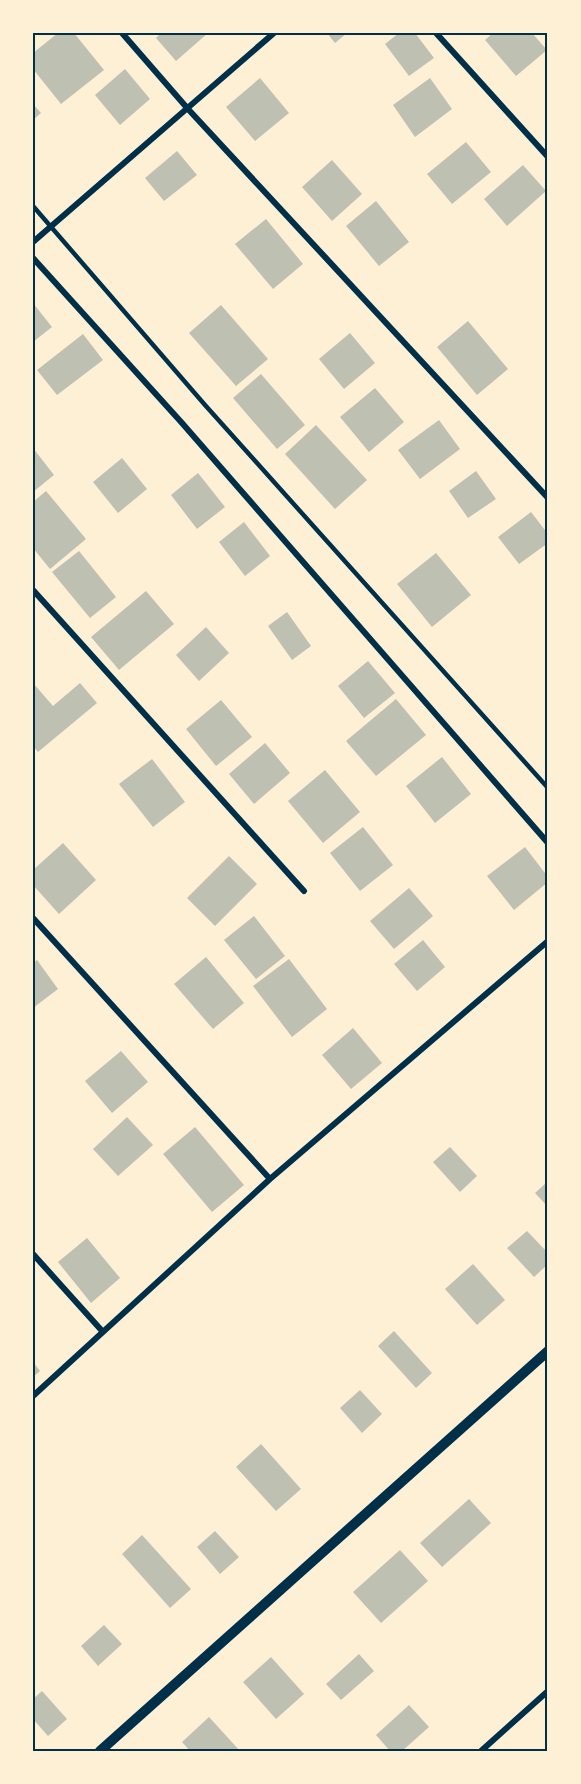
<svg xmlns="http://www.w3.org/2000/svg" width="581" height="1784" font-family="'Noto Sans',sans-serif">
<style>
.building{fill:#bec0b2}
.lines{fill:none;stroke-linecap:round;stroke-linejoin:round}
.service{stroke:#003049;stroke-width:4.5}
.minor{stroke:#003049;stroke-width:6}
.tertiary{stroke:#003049;stroke-width:10}
.neatline{fill:none;stroke:#003049;stroke-width:2}
</style>
<rect width="100%" height="100%" fill="#fdf0d5"/>
<path class="building" d="M58,33h16l30,37 -43,34 -28,-35v-16z
M161,33h47l-32,28 -20,-23z
M327,33h20l-12,10z
M399,33h16l19,25 -25,18 -24,-32z
M493,33h39l15,17 -31,26 -31,-36z
M125,69l25,30 -30,26 -25,-30z
M260,78l29,35 -34,28 -29,-34z
M430,78l22,31 -37,28 -22,-32z
M33,104l8,9 -8,7z
M466,142l25,30 -39,32 -25,-30z
M177,151l20,24 -33,26 -19,-23z
M332,160l30,34 -30,27 -30,-34z
M523,165l23,26 -39,35 -23,-27z
M376,201l33,41 -30,24 -33,-40z
M266,219l37,45 -30,25 -38,-45z
M33,303l19,24 -19,15z
M221,305l47,54 -32,27 -47,-53z
M468,321l40,48 -31,26 -40,-48z
M350,333l25,30 -31,26 -25,-30z
M83,334l20,26 -46,35 -20,-25z
M261,374l44,51 -28,24 -44,-51z
M375,388l29,34 -35,30 -29,-35z
M439,420l21,29 -40,30 -22,-29z
M316,425l51,55 -32,29 -50,-55z
M33,448l21,27 -21,17z
M122,458l25,31 -29,24 -25,-31z
M476,471l20,28 -28,19 -19,-27z
M198,473l27,34 -28,22 -26,-34z
M46,491l40,48 -36,30 -17,-21v-46z
M531,512l17,22v9l-29,21 -21,-27z
M244,522l26,34 -25,20 -26,-34z
M79,551l37,46 -26,21 -38,-46z
M436,553l35,42 -39,32 -35,-43z
M146,591l28,33 -55,46 -28,-33z
M287,612l24,34 -19,14 -24,-34z
M206,627l23,26 -30,28 -23,-26z
M368,661l27,32 -31,25 -26,-32z
M33,683l20,23 27,-23 17,20 -59,49 -5,-6z
M396,699l30,36 -50,41 -30,-35z
M221,700l31,37 -36,29 -30,-37z
M265,743l25,30 -36,31 -25,-30z
M442,757l29,37 -36,29 -29,-37z
M152,759l33,43 -32,25 -34,-43z
M325,770l35,42 -37,31 -35,-42z
M363,827l30,38 -33,26 -30,-38z
M63,843l33,37 -37,34 -26,-29v-15z
M525,847l23,30v5l-34,28 -27,-34z
M229,856l28,28 -42,42 -28,-28z
M409,888l24,28 -39,33 -24,-28z
M254,916l31,40 -29,23 -32,-39z
M423,940l22,27 -28,24 -23,-27z
M206,957l38,46 -31,26 -39,-45z
M289,959l38,50 -35,28 -39,-51z
M37,960l21,29 -25,19v-45z
M353,1028l29,35 -31,26 -29,-34z
M121,1051l27,31 -36,31 -27,-32z
M127,1117l26,28 -35,31 -25,-27z
M195,1127l49,58 -32,27 -49,-58z
M450,1147l27,29 -17,16 -27,-30z
M548,1181v26l-13,-14z
M527,1231l21,22v11l-14,13 -27,-29z
M87,1238l33,40 -29,25 -33,-41z
M473,1264l32,36 -28,25 -32,-36z
M394,1331l38,42 -16,15 -38,-42z
M33,1362l7,9 -7,6z
M360,1390l22,24 -20,19 -22,-25z
M261,1444l40,45 -25,22 -40,-44z
M469,1499l22,24 -49,44 -22,-24z
M215,1531l24,26 -19,17 -23,-27z
M142,1535l49,54 -21,19 -48,-54z
M400,1550l28,31 -47,42 -28,-31z
M104,1625l18,19 -24,22 -17,-20z
M359,1654l15,17 -33,29 -15,-16z
M271,1657l33,37 -28,25 -33,-37z
M42,1691l25,28 -19,17 -15,-17v-20z
M409,1705l20,22 -27,24h-12l-14,-16z
M209,1717l31,34h-50l-8,-9z"/>
<g class="lines">
<path class="service" d="M33,206l172,199 343,383"/>
<path class="minor" d="M122,33l66,76 360,389
M436,33l112,124
M33,242l241,-209
M33,258l149,165 366,420
M33,590l271,301
M33,918l237,261
M33,1254l70,78
M33,1396l237,-217 278,-238
M481,1751l67,-60"/>
<path class="tertiary" d="M100,1751l448,-400"/>
</g>
<rect width="581" height="1784" fill="none" stroke="#fdf0d5" stroke-width="69"/>
<rect x="34" y="34" width="512" height="1716" class="neatline"/>
</svg>
